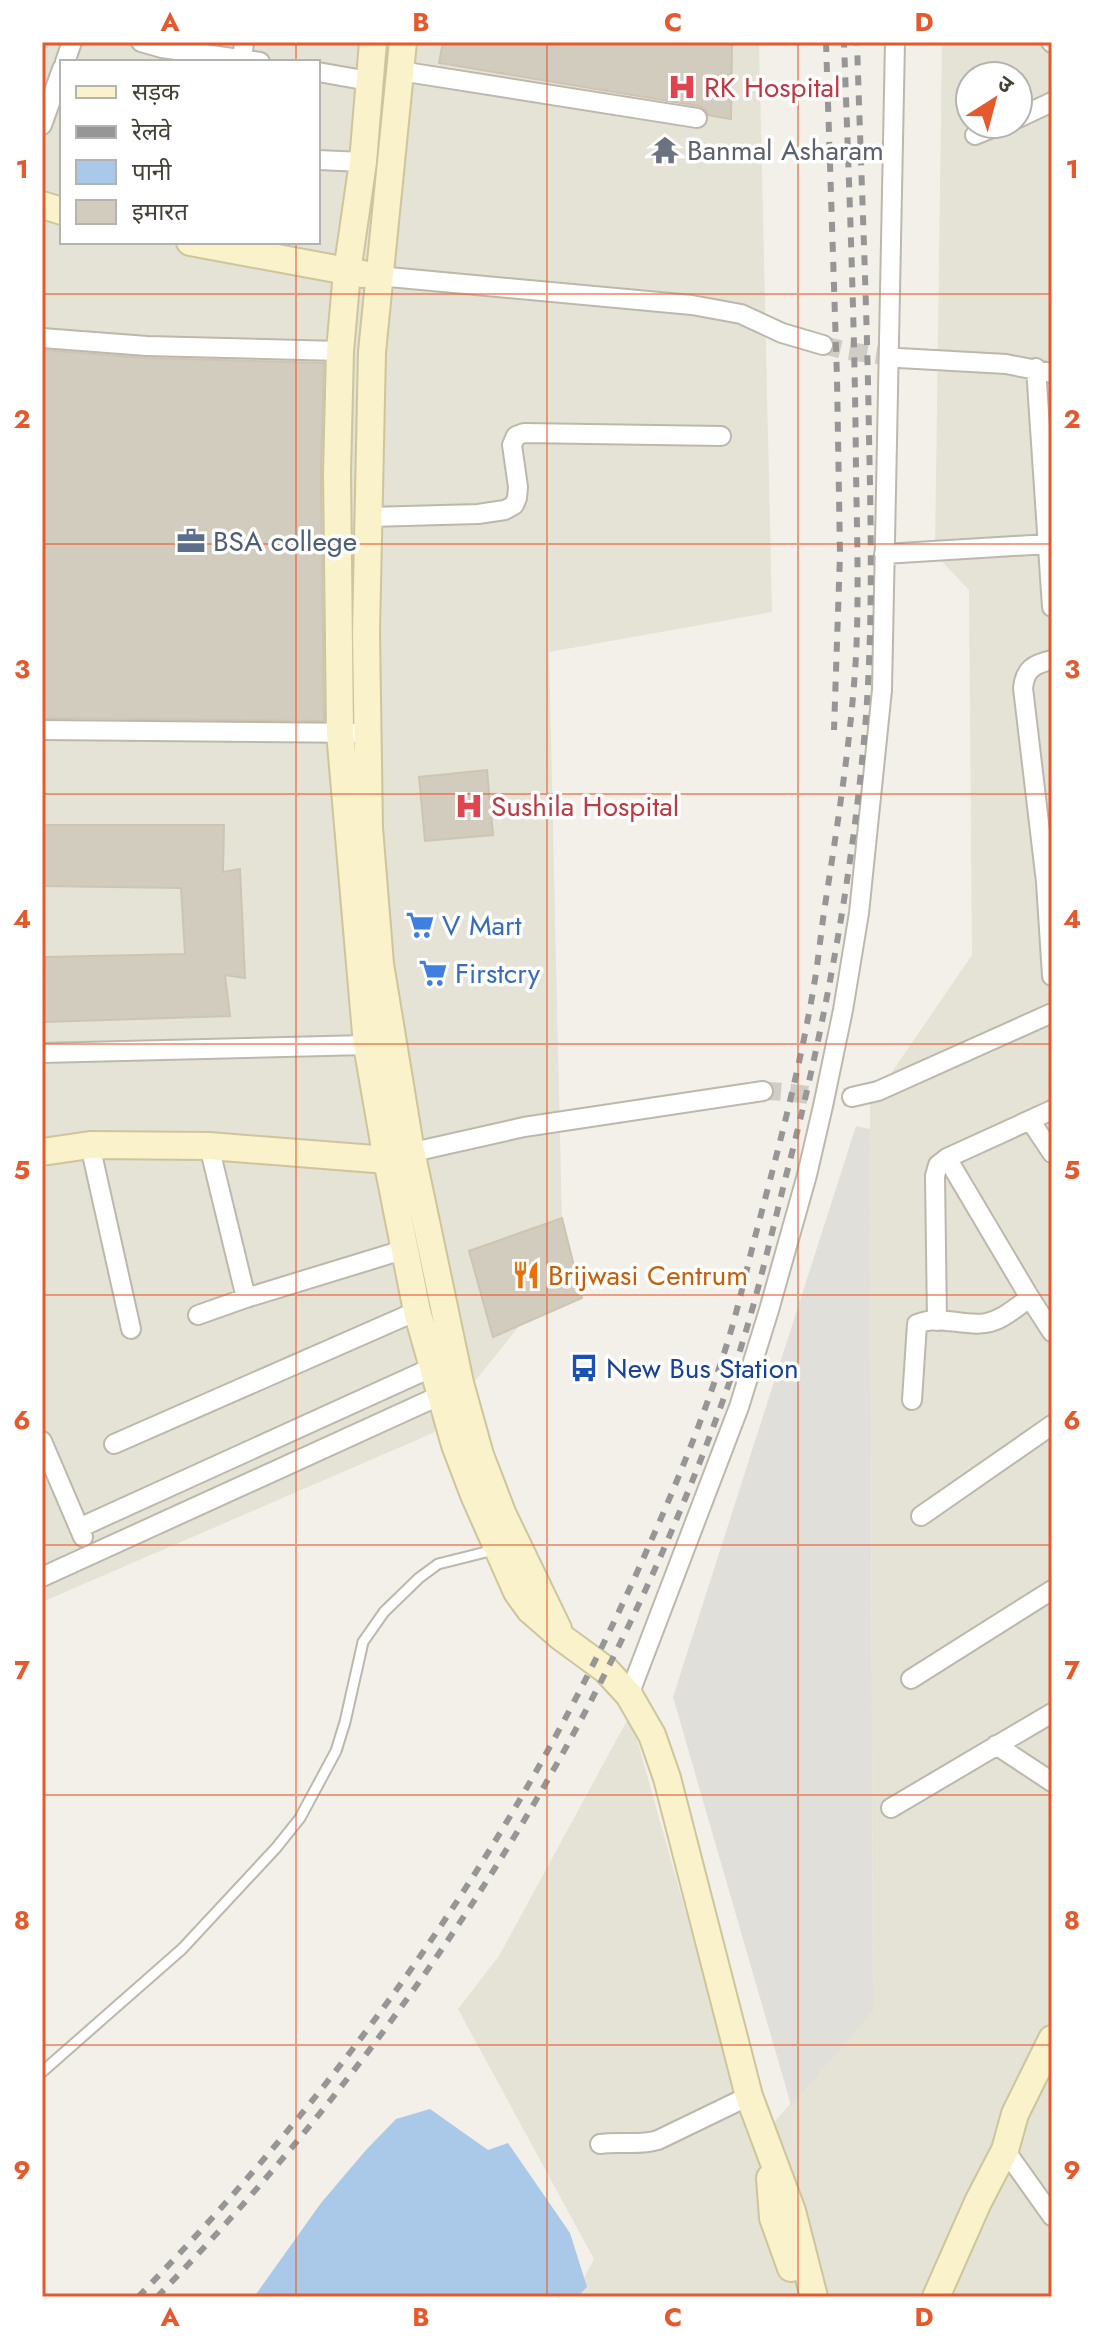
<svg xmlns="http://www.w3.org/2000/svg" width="1094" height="2339" font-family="Jost,'Noto Sans Devanagari',sans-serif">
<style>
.residential{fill:#e5e2d6;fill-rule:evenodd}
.industrial{fill:#e1dfd9}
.water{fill:#aac9e9}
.building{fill:#d2ccbe;stroke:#cdc5b2;stroke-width:2}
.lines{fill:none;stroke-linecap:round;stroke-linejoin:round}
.street-tunnel{stroke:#cfcdc5;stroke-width:18;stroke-dasharray:18 9;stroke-linecap:butt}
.lane-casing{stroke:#bdb8ab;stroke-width:13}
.street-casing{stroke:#bdb8ab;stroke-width:22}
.secondary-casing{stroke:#cdc59b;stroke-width:30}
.lane{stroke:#fff;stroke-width:9}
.street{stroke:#fff;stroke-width:18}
.secondary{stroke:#f9f2ca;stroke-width:26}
.rail{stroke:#969696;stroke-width:6;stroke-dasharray:10 10;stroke-linecap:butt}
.grid{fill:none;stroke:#e5592c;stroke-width:2;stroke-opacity:0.55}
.labels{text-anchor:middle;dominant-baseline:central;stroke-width:7;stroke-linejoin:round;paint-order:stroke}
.health-label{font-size:28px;fill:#be3a42;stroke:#fff;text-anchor:start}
.worship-label{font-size:28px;fill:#5b616d;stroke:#fff;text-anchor:start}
.service-label{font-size:28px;fill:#4e5e75;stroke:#fff;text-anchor:start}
.shop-label{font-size:28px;fill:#366cbe;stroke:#fff;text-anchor:start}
.food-label{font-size:28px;fill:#c56008;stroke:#fff;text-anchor:start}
.transit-label{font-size:28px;fill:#164399;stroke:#fff;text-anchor:start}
.neatline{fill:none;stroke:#e5592c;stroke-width:3}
.grid-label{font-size:26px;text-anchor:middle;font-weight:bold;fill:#e5592c}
</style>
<rect width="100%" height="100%" fill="#f2f0e8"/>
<path class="residential" d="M42,42h717l13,570 -223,40 14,620 -130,161 -391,169zM62,62h256v180h-256z
M942,42h110v2255h-478l20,-38 -136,-250 41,-53 131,-241 122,432 121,-136 -3,-907 102,-149 -3,-365 -34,-36zM970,76h48v48h-48z"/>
<path class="industrial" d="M856,1126l14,3 3,882 -82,94 -118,-408z"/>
<path class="water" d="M430,2109l58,41 20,-7 62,90 17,54 -10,10h-323l67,-94 45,-53 30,-31z"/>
<path class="building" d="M443,42h289l-1,77 -23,-4 -3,-6 -6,-3 -260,-43z
M42,350l104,8 178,5 -3,110 3,248 -282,-3z
M487,770l6,65 -68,6 -6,-64z
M42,825h182l-1,47 17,-3 5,109 -20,-3 5,41 -186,6 2,-65 139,-3 -4,-66 -139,-2z
M562,1218l20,80 -89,39 -24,-86z"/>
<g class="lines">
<path class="street-tunnel" d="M823,345l25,6 51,7
M763,1091c30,0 58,8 89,6"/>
<defs>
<path id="lane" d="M42,2072l140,-123 94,-101 24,-30 36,-67 9,-29 18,-80 21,-30 35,-34 19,-14 56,-14"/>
<path id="street" d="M141,42l21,6 98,14
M1051,42l1,1
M65,62l7,-20
M242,62l2,-20
M400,71l297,47
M318,72l51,9
M1018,118l34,-16
M42,125l20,-56
M975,135l27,-11
M318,160l45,2
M378,276l314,29 49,9 41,19 41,12
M42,338l105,8 193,5
M899,358l107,6 46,9
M1036,368l16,239
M369,517l109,-3 27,-4 9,-5 3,-7 1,-11 -6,-42 4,-9 8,-3 197,3
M884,554l163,-10
M1052,660c-18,4 -27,9 -29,28l23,194 6,94
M42,730l326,3
M42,1053l325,-8
M852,1097l26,-6 174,-78
M1030,1120l22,33
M90,1145l41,184
M209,1146l37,152
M400,1155l124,-28 239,-36
M947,1158l83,140 22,34
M198,1315l48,-17 160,-49
M937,1321l-2,-145 3,-11 9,-7 105,-48
M912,1400l5,-76c22,-10 46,3 69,-1 17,-3 30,-16 44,-25
M42,1441l41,96
M114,1444l303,-133
M921,1516l131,-91
M79,1528l354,-161
M42,1577l399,-182 10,-3
M911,1679l141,-89
M629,1695l110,-288 30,-97 38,-135 16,-69 20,-96 16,-97 23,-223 13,-648
M996,1745l56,37
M891,1808l161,-95
M600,2144c20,-3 39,2 58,-4l91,-44
M1005,2150l47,66"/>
<path id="secondary" d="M373,42l-10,120 -16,110 -7,79 -3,122 3,259 27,313 20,115 30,151 38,134 19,50 43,97 13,18 31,27 45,33 23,25 23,40 15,43 82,318 43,115 22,86
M403,42l-31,310 -6,280 3,196 11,136 30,182 50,237 20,72 23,60 55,114
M42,205l20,6
M190,242l173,32
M42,1152l48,-7 119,1 178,14
M770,2178l3,40 18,50
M936,2297l42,-95 27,-52 10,-36 37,-75"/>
</defs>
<use href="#lane" class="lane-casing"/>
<use href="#street" class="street-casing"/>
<use href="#secondary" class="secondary-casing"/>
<use href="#lane" class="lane"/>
<use href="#street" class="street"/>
<use href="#secondary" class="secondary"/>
<path class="rail" d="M826,42l11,336 3,176 -6,176
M138,2297c216,-222 384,-463 509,-747 30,-67 58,-136 80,-206 11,-35 19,-72 28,-107 23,-87 47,-175 61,-264 3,-20 5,-40 8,-61 13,-85 27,-170 32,-256 3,-61 1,-123 0,-184 -1,-143 -7,-287 -12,-430
M157,2297c252,-259 449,-566 570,-908 25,-69 41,-141 59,-213 38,-146 66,-296 79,-447 8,-98 6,-196 4,-294 -2,-131 -8,-262 -12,-393"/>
</g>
<path class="grid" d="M296,42v20M547,42v2255M798,42v2255M296,242v2055M42,294h1010M42,544h1010M42,794h1010M42,1044h1010M42,1295h1010M42,1545h1010M42,1795h1010M42,2045h1010"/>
<defs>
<symbol id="hospital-bare" viewBox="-9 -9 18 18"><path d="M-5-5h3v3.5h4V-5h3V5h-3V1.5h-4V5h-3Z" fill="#e0444e" stroke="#fff" stroke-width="2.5" paint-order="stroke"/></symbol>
<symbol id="temple-bare" viewBox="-9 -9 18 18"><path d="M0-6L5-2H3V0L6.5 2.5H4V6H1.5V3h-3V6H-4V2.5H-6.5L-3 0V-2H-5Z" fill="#6b7280" stroke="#fff" stroke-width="2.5" paint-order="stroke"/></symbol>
<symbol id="office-bare" viewBox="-9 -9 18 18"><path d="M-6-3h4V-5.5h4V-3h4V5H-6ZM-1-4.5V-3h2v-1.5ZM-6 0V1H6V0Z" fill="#5c6f8a" stroke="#fff" stroke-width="2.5" paint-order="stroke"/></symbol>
<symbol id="supermarket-bare" viewBox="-9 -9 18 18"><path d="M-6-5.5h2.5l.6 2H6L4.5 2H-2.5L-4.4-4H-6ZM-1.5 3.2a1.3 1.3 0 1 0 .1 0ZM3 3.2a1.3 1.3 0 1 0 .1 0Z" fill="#3f7fe0" stroke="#fff" stroke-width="2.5" paint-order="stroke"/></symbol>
<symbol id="restaurant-bare" viewBox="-9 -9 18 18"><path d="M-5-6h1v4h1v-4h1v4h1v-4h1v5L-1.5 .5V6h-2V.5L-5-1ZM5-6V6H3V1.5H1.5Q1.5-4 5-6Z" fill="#e8710a" stroke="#fff" stroke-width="2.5" paint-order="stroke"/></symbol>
<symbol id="bus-bare" viewBox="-9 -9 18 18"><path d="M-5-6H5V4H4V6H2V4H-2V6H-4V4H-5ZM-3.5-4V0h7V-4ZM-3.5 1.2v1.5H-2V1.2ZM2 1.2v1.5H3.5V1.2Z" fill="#1a4fb4" stroke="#fff" stroke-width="2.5" paint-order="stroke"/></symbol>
</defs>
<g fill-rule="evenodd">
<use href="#hospital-bare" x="662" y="67" width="40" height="40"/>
<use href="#temple-bare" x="645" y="130" width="40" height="40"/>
<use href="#office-bare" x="171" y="521" width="40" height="40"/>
<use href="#hospital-bare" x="449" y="786" width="40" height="40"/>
<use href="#supermarket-bare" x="400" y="905" width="40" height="40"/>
<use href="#supermarket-bare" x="413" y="953" width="40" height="40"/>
<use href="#restaurant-bare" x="506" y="1255" width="40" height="40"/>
<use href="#bus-bare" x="564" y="1348" width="40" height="40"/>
</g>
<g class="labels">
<g class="health-label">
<text x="704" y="87">RK Hospital</text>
<text x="491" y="806">Sushila Hospital</text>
</g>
<g class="worship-label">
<text x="687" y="150">Banmal Asharam</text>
</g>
<g class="service-label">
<text x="213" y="541">BSA college</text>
</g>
<g class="shop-label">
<text x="442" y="925">V Mart</text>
<text x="455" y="973">Firstcry</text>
</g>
<g class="food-label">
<text x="548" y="1275">Brijwasi Centrum</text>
</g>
<g class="transit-label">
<text x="606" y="1368">New Bus Station</text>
</g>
</g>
<rect width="1094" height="2339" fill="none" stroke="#ffffff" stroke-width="88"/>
<rect x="60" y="60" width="260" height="184" fill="#ffffff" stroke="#b5b3af" stroke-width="2"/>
<rect x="76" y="86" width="40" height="12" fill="#f9f2ca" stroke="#b5b3af" stroke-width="2"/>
<text x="132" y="100" font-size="24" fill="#454137">सड़क</text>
<rect x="76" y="126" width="40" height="12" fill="#969696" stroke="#b5b3af" stroke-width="2"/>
<text x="132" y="140" font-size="24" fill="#454137">रेलवे</text>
<rect x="76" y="160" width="40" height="24" fill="#aac9e9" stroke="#b5b3af" stroke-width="2"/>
<text x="132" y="180" font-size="24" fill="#454137">पानी</text>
<rect x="76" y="200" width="40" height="24" fill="#d2ccbe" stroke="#b5b3af" stroke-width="2"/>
<text x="132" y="220" font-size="24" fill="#454137">इमारत</text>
<g transform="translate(994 100) rotate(36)"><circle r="38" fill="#ffffff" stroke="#b5b3af" stroke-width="2"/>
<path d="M0-6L14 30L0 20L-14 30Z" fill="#e5592c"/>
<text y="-12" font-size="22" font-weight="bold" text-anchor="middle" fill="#454137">उ</text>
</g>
<rect x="44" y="44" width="1006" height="2251" class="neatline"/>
<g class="grid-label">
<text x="170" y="31">A</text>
<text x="421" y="31">B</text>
<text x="673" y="31">C</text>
<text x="924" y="31">D</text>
<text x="22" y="178">1</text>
<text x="1072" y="178">1</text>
<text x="22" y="428">2</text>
<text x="1072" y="428">2</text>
<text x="22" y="678">3</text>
<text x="1072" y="678">3</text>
<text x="22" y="928">4</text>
<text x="1072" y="928">4</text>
<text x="22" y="1179">5</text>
<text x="1072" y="1179">5</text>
<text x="22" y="1429">6</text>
<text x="1072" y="1429">6</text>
<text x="22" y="1679">7</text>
<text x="1072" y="1679">7</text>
<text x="22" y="1929">8</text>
<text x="1072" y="1929">8</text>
<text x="22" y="2179">9</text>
<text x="1072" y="2179">9</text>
<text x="170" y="2326">A</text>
<text x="421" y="2326">B</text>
<text x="673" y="2326">C</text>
<text x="924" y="2326">D</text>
</g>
</svg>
